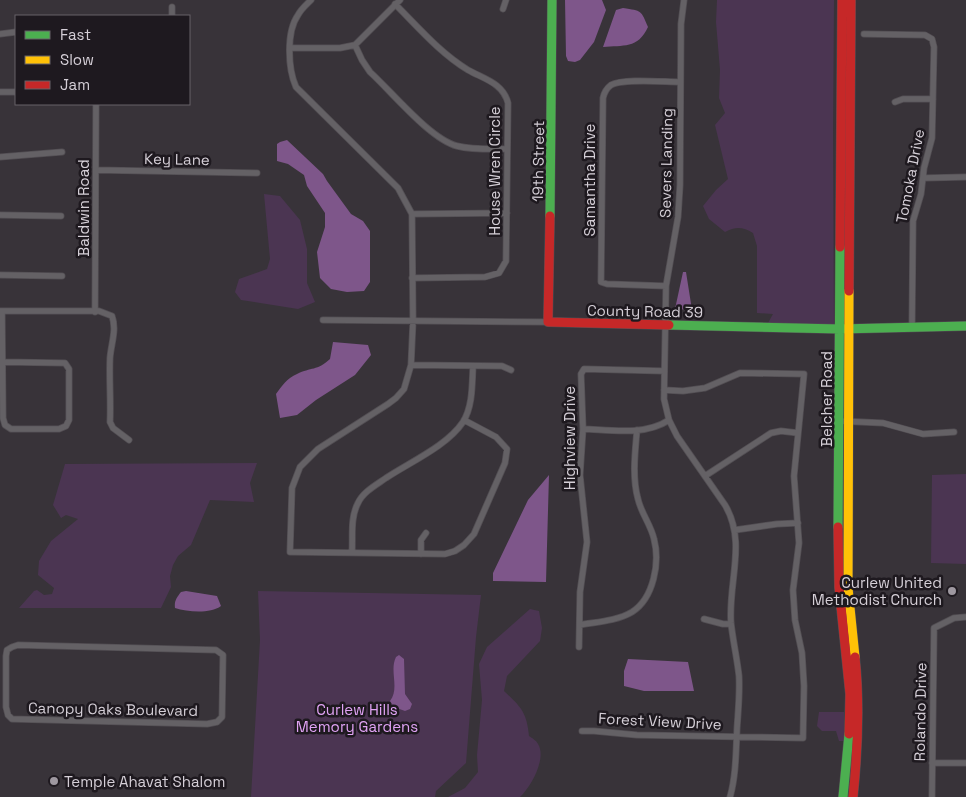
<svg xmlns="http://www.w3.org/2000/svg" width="966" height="797" font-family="'Space Grotesk',sans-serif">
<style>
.green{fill:#4b3552}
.water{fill:#7e568a}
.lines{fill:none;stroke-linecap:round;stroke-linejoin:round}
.street-casing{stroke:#534f54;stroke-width:7}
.fast-casing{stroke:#534f54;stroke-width:10}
.slow-casing{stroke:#534f54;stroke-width:10}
.jam-casing{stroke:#534f54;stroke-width:10}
.street{stroke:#646165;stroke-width:5.5}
.fast{stroke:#4caf50;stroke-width:9}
.slow{stroke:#ffc107;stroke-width:9}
.jam{stroke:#c62828;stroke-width:9}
.poi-dot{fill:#9e98a0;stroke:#1e191f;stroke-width:2}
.labels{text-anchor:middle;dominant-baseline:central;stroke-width:5;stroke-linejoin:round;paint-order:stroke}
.street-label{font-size:15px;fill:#d5cfd7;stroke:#1e191f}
.poi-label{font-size:15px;fill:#d5cfd7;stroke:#1e191f;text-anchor:end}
.park-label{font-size:15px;fill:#e1a3f5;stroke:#1e191f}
</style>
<rect width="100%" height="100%" fill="#383339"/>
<path class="green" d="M717,0h117l-1,131 1,195 -67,-3 -5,-1 6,1 5,-9 -16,-1v-67l-4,-13c-10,-6 -17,-7 -28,-1l-16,-13 -6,-13 13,-16 12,-11 -13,-54 10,-12 -6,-15 1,-28 -4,-48z
M264,194l16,2 20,24 7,29v34l8,19 -17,7 -57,-9 -6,-8 4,-13 28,-10 3,-10z
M257,463l-7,20 4,19 -44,-2 -19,45 -13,11 -5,9 -3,11 1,11 -10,21h-142l15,-17 3,-1 7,5 8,-1 2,-6 -16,-13 1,-14 12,-20 27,-22 -12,-4 -5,3 -8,-13 12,-41z
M966,474v90l-35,-1 1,-88z
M258,591l223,4 -5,42 -10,126 -30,28 -1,6h-184l9,-157z
M530,609l9,2 3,17 -2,13 -33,35 -3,15c16,15 23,21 25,45 3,2 8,5 9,8 9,14 -7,43 -18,53h-72l17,-9 13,-16 -1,-17 5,-55 -3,-36 8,-17z
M819,712h25v29h-5l-3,-10h-14l-5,-5z"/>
<path class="water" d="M565,0h37l4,10 -12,32 -14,18 -5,2 -7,-1 -2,-5z
M623,8c19,3 18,2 25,19 -10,22 -25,18 -45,20l13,-37z
M287,140l36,34 4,7 24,33 12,7 7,10v51l-6,9 -17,1 -16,-3 -11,-11 -3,-26 8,-25v-14l-18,-27 -3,-11 -16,-11 -11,-3v-17l3,-2z
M683,272h3l6,38 -17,-1z
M333,342l35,3 3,10 -16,20 -39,25 -19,15 -17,3 -4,-24c6,-8 11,-16 21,-20 14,-7 20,-3 33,-15z
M549,475l-3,107 -53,-1v-8l35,-73z
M186,591l31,5 4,10c-11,8 -33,6 -46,2 -1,-7 2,-11 6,-16z
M399,655l5,4 1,35 7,10 -2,5 -5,2 -11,-4 -4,-6c10,-13 -1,-30 6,-44z
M628,659l60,3 6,29h-50l-20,-5v-15z"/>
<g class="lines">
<defs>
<path id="street" d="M311,0c-5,5 -10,9 -13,15 -12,17 -10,54 -2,72l102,101 14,26 1,107 -2,44 -7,24 -8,9 -8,6 -70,45 -18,18 -8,21 -2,64 155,2 10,-3 9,-6 10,-11 31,-71 2,-14 -11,-12 -32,-17
M684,0l-3,24 -1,161 -2,32 -12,69 -2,113 5,21 8,16 48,69c22,37 3,77 6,118 2,18 6,35 8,53 1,18 -1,36 -2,53 -1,22 -1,47 -7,68
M395,4c23,23 45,49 73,66 16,9 35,13 40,33l-2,158 -7,12 -14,4 -73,1
M503,9l3,-9
M172,16v-9
M0,34l16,-2
M864,34l61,1 7,4 2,8 -2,91 -8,30 -3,26 -8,27 -1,106
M355,45l7,15 8,12c22,20 60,67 87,74 16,4 33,3 50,3
M355,45l45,-45
M290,48h50l15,-3
M0,92h16
M895,102l8,-3h30
M0,157l62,-5
M96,170l161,3
M924,178l42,-1
M412,214l95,-1
M0,215l61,1
M0,275l62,1
M666,286l-59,-2 -6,-2 2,-184c1,-5 4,-10 8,-13 12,-7 53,-3 69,-3
M0,311h99l13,5c5,14 -1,28 -2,42 -1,21 1,42 0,64l3,6 16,12
M2,311l1,107 2,7 6,4h48l7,-3 3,-6v-51l-4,-6 -61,-1
M95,312l1,-208
M323,320l225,2
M411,365l91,1 9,4
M839,421l44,2 40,11 31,-2
M583,429c28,1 62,7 86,-9
M705,476l66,-43 10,-2 17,2
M735,530l42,-6 21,-1
M352,552c1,-16 -2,-34 6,-49 5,-11 18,-18 28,-25 24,-16 61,-32 77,-56 10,-16 9,-38 10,-56
M421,554v-14l5,-7
M704,619l19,5h8
M580,625c16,-3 37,-4 52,-13 22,-14 28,-50 22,-73 -3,-14 -13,-26 -16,-40 -6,-22 -3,-46 -1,-69
M18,645l198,5 7,5 -1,62 -5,5 -10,2 -195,-5 -4,-4 -2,-8v-51l1,-6 5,-3z
M579,647l1,-55 7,-50 -7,-67 3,-46 -2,-55 3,-5 80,2
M582,731h12l43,4 166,3 1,-52 -2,-33 -7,-33 -2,-30 6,-47 -5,-67 10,-102 -64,-1 -35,15 -22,3 -19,-1
M932,763h34
M932,797l2,-169 20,-10 12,-1"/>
<path id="fast" d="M550,216l2,-216
M669,325l171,4 126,-3
M838,527l2,-280
M843,797l6,-63"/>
<path id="slow" d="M849,291l-1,297 7,69"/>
<path id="jam" d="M550,216l-2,106 121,3
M840,247l2,-247
M849,291l2,-291
M838,527l1,60 11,107 -1,40
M853,797c5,-48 7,-92 2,-140"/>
</defs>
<use href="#street" class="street-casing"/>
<use href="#fast" class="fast-casing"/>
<use href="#slow" class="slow-casing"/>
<use href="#jam" class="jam-casing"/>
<use href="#street" class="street"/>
<use href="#fast" class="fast"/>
<use href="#slow" class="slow"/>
<use href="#jam" class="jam"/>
</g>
<g class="poi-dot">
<circle cx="952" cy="591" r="5"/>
<circle cx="54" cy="781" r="5"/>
</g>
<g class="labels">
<g class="street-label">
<text transform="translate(177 159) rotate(1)">Key Lane</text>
<text transform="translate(538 161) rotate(-89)">19th Street</text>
<text transform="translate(666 163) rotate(-89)">Severs Landing</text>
<text transform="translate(494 171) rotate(-90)">House Wren Circle</text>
<text transform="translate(910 176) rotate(-79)">Tomoka Drive</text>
<text transform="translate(589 180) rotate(-90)">Samantha Drive</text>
<text transform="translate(83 208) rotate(-90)">Baldwin Road</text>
<text transform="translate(645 311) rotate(1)">County Road 39</text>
<text transform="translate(826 399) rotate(-90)">Belcher Road</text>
<text transform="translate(569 438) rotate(-90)">Highview Drive</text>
<text transform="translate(113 709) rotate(1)">Canopy Oaks Boulevard</text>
<text transform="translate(920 712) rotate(-89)">Rolando Drive</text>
<text transform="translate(660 721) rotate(3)">Forest View Drive</text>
</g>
<g class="poi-label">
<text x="942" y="582">Curlew United<tspan x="942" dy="17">Methodist Church</tspan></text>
<text x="64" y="781" text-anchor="start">Temple Ahavat Shalom</text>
</g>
<g class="park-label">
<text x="357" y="709">Curlew Hills<tspan x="357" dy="17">Memory Gardens</tspan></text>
</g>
</g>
<rect x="15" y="15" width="175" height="90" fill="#1e191f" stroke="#676269"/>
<rect x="25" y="31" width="25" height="8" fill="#4caf50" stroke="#676269"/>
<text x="60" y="40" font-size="15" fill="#d5cfd7">Fast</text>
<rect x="25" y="56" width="25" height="8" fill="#ffc107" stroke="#676269"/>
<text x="60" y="65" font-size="15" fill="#d5cfd7">Slow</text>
<rect x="25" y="81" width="25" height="8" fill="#c62828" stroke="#676269"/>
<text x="60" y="90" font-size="15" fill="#d5cfd7">Jam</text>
</svg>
